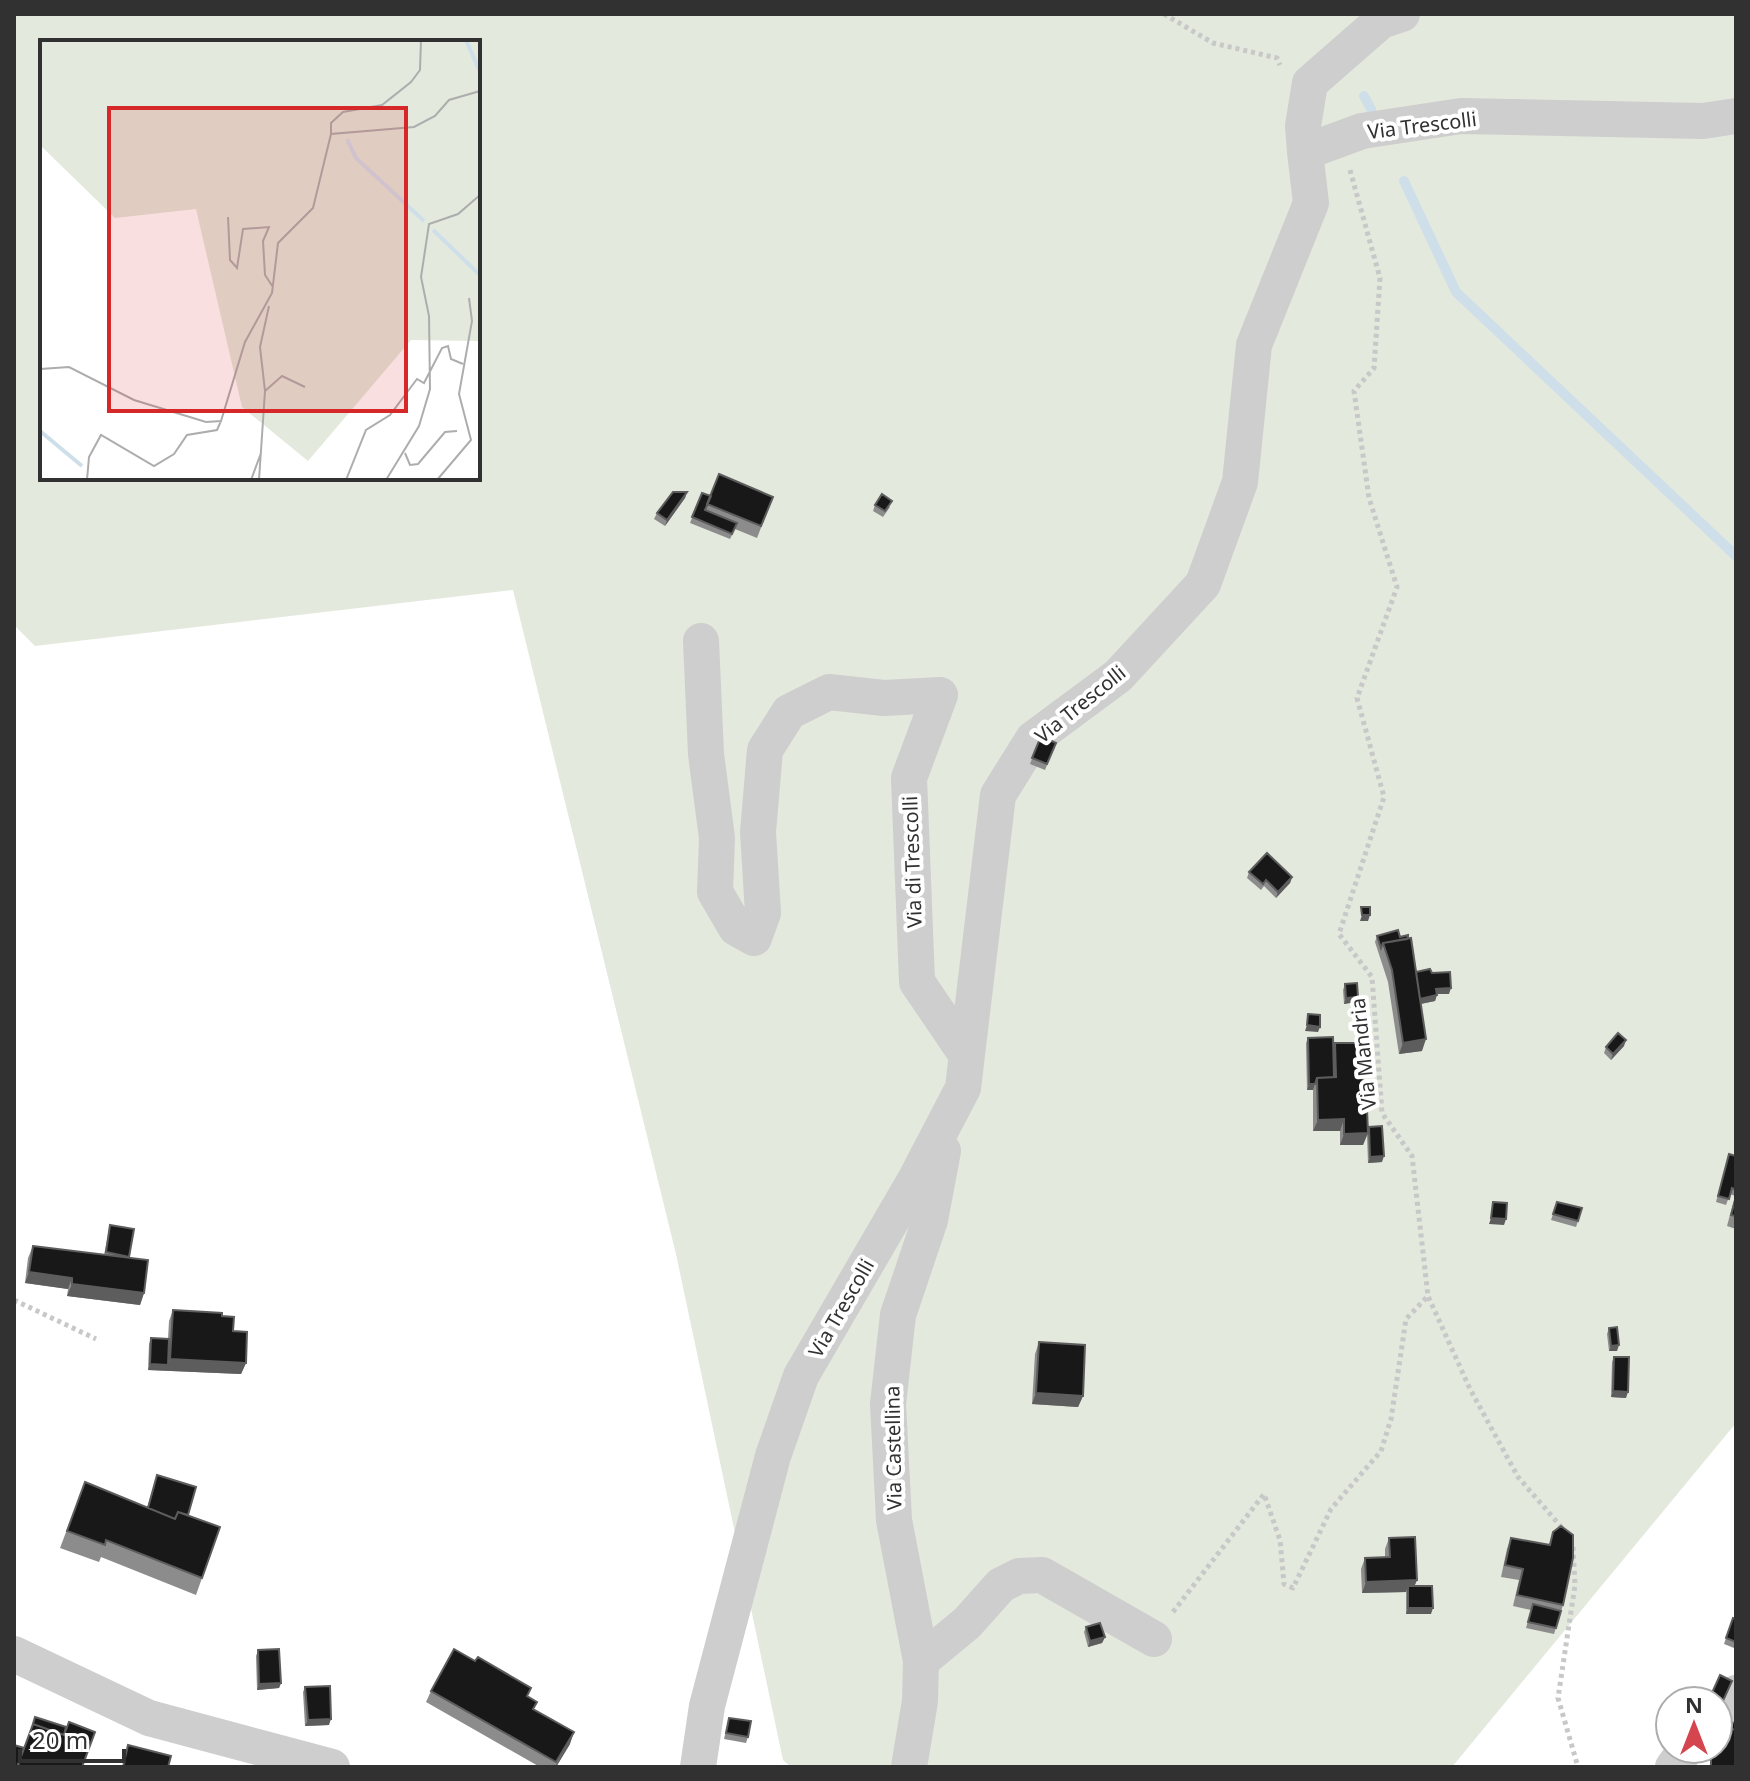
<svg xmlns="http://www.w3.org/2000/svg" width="1750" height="1781" font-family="'Noto Sans',sans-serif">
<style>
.green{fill:#e3e9dd;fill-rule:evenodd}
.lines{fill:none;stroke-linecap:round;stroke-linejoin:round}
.stream{stroke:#cfdfea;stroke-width:10}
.path{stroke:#c8c8c8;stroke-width:5;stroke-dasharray:4 4;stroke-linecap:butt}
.minor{stroke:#cecece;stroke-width:36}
.wall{fill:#8c8c8c}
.shaded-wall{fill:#5d5d5d}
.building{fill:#181818;stroke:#5d5d5d;stroke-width:2}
.labels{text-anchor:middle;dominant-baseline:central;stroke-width:8;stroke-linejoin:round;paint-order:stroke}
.street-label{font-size:20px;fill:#313131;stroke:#fff}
.inset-river{fill:none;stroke:#cfdfea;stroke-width:4}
.inset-road{fill:none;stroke:#adadad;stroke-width:2}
.view{fill:#d62828;fill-opacity:0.15;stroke:#d62828;stroke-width:4}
.inset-edge{fill:none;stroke:#313131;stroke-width:4}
</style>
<rect width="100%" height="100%" fill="#fff"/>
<path class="green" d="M14,14h1722v1409l-284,344h-661l-8,-7 -107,-506 -163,-664 -478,56 -21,-21zM42,42h436v436h-436z"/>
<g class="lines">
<path class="stream" d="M1364,96l7,13
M1404,181l52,111 280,264"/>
<path class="path" d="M1164,14l49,29 64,15 3,7
M1350,170l30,108 -6,90 -20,23 15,107 28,89 -40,111 27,99 -45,137 33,43 10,136 30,43 16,140 42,93 48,88 45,52
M14,1300l82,39
M1573,1547l2,38 -17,113 20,69
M1173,1612l91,-118 16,46 4,44 9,4 38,-79 50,-58 10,-32 15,-100 22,-23"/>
<path class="minor" d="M1305,152l-2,-26 7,-43 71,-62 21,-7
M701,641l5,113 11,84 -2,54 21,36 18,10 9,-25 -5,-81 7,-82 24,-38 40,-20 55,6 56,-3 -31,83 8,204 49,72
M14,1654l135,64 183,49
M921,1661l46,-38 34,-38 18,-9 23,-1 112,64
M1718,1714l18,-21
M698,1767l9,-61 66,-250 28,-80 114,-196 48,-92 35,-293 35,-56 85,-63 85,-92 37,-102 14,-137 57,-142 -6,-51 57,-21 99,-15 242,5 33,-5
M909,1767l11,-66 1,-40 -27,-141 -6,-116 10,-89 32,-95 13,-69
M1673,1767l13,-18"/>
</g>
<path class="wall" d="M687,492l-2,6 -20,28 -11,-7 3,-6z
M702,493l9,3 62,1 -16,41 -22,-9 -5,10 -40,-16z
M875,505l15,2 -7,10 -10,-6z
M1041,736l15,7 -11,27 -15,-6z
M1249,872l43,5 -2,6 -14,15 -12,-12 -3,4 -14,-12z
M1377,936l23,1 16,35 16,1 17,21h-12l-2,7 -14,3 1,47 -23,3 -11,-72 -13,-40z
M1345,984l11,18 -12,2 -1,-14z
M1308,1038l25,10 2,-5 28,66 4,21 2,-3 13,35 -14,1 -1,-28 -4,10h-23v-14h-27v-41h-6l-1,-47z
M1624,1046l-13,14 -7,-7 2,-6z
M1736,1156v73l-9,-3 8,-30 -5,-2 -4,11 -10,-3 11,-42z
M1557,1202l21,19 -2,6 -25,-7z
M110,1225l24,4 -5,29 15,35 -4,12 -73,-9 1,-7 -43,-6 3,-25 5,-12 71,9z
M173,1310l49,6 11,15 13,32 -5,11 -93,-4 1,-26 2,-6 17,1 1,-18z
M1609,1328l8,23h-8l-2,-17z
M1039,1342l44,54 -5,11 -46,-3 3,-50z
M1614,1357l12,41 -15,-1 1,-35z
M157,1475l31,40 32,12 -24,68 -95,-38 -2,5 -39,-14 25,-66 62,26z
M1553,1532l10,73 -9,29 -28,-6 5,-18 -18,-4 6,-26 -18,-3 6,-28 4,-11 38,7z
M1389,1538l28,42 -3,6 17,28h-25v-22l-44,1 -1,-24 4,-11 20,-1v-8z
M1733,1618l3,1v24l-2,5 -10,-4z
M1086,1627l19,10 -3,6 -14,4 -4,-15z
M258,1650l23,33 -2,5 -22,2 -1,-34z
M1720,1675l12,6 -11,26 -3,-2v-4h-9z
M305,1687l24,38 -24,1 -2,-34z
M431,1691l97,6 6,13 36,34 -14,23h-16l-114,-65z
M729,1718l19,19 -2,6 -22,-4z"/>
<path class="shaded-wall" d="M687,492l-2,6 -20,28 2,-6z
M1292,877l-2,6 -14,15 2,-6z
M1362,915h8l-2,6h-8z
M1451,988l-2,6h-15l2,-5z
M1437,995l-2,6 -20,4 2,-5z
M1358,997l-2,5 -12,2 2,-6z
M1307,1025l13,2 -2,5 -13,-1z
M1426,1039l-4,12 -23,3 4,-11z
M1626,1040l-2,6 -13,14 2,-6z
M1309,1084h6l-2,6h-6z
M1344,1119l-4,12h-27l5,-11z
M1368,1133l-5,12h-23l4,-11z
M1384,1156l-2,6 -14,1 2,-6z
M1491,1218l15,1 -2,6 -15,-1z
M29,1272l43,6 -4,11 -43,-6z
M72,1284l72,9 -4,12 -73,-9z
M1619,1345l-2,6h-8l2,-5z
M170,1359l76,4 -5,11 -93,-4 2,-6 18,1z
M1613,1391l15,1 -2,6 -15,-1z
M1036,1393l47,3 -5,11 -46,-3z
M1417,1580l-5,12 -4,-6 -2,6 -44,1 4,-11z
M1408,1608h25l-2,6h-25z
M1105,1637l-3,6 -14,4 2,-6z
M281,1683l-2,5 -22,2 2,-6z
M331,1719l-2,6 -24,1 3,-6z
M574,1732l-4,12 -14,23h-1z"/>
<path class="building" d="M719,474l54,23 -12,29 -54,-22z
M673,492h14l-20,28 -10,-7z
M702,493l9,3 -6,14 32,13 -5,11 -40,-17z
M882,494l10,7 -7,10 -10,-6z
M1041,736l15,7 -9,21 -15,-6z
M1267,853l25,24 -14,15 -12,-12 -3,4 -14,-12z
M1361,907h9v8h-8z
M1398,930l2,7 8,-2v4l-25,4 -2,5 -4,-12z
M1411,938l15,101 -23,4 -11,-73 -9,-27z
M1430,969l2,4 18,-1 1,16 -15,1 1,6 -17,4 -4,-27z
M1357,983l1,14 -12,1 -1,-14z
M1308,1014l12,1v12l-13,-2z
M1618,1033l8,7 -13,14 -7,-7z
M1333,1037l1,40 -17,1 -2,6h-6l-1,-46z
M1335,1043h27l1,66h4l1,24 -24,1v-15l-26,1 -1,-42 19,-1z
M1382,1126l2,30 -14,1 -1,-30z
M1729,1154l7,2v34l-4,-2 -3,11 -11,-3z
M1736,1197v19l-5,-1z
M1493,1202l14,1 -1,16 -15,-1z
M1557,1202l25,6 -4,13 -25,-7z
M110,1225l24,4 -5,28 -23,-5z
M33,1246l115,14 -4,33 -72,-9v-6l-43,-6z
M173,1310l49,3v3l12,1 -1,14 14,1 -1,31 -76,-4z
M1617,1327l2,18 -8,1 -2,-18z
M151,1338l18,1 -1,26 -18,-1z
M1039,1342l46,3 -2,51 -47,-3z
M1614,1357h15l-1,35 -15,-1z
M157,1475l39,12 -8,28 -10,-3 -3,7 -27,-11z
M85,1482l90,37 3,-7 42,15 -18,51 -96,-38 -1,5 -38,-14z
M1561,1526l12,9v23l-10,47 -46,-10 6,-26 -18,-4 6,-27 39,7 3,-13z
M1415,1537l2,43 -51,2 -1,-24 25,-1 -1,-19z
M1408,1586h24l1,22h-25z
M1533,1604l28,7 -5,17 -28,-6z
M1733,1618l3,1v23l-10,-4z
M1100,1623l5,14 -15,4 -4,-14z
M279,1649l2,34 -22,1 -1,-34z
M454,1649l21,12 3,-4 53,31 -4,8 10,6 -4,7 41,23 -18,30 -125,-71z
M1720,1675l12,6 -9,20 -12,-6z
M330,1686l1,33 -23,1 -3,-33z
M35,1717l31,10 -2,8 -31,-11 -1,3z
M729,1718l22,3 -3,16 -22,-4z
M69,1722l26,10 -13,35h-59l-5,-2 15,-41 31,11z
M1724,1722l12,1v7l-14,-3z
M1722,1727l14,3v37h-25v-11l3,-7h4v-11z
M14,1745l10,3 -7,19h-3z
M128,1745l43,11 -3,11h-45z"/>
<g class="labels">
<g class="street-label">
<text transform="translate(1422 125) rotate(-7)">Via Trescolli</text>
<text transform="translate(1080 704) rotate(-39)">Via Trescolli</text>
<text transform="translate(912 862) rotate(-92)">Via di Trescolli</text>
<text transform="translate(1363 1054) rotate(-96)">Via Mandria</text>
<text transform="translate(841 1308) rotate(-60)">Via Trescolli</text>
<text transform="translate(893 1448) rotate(-91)">Via Castellina</text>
</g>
</g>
<g transform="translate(40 40)">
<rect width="440" height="440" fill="#fff"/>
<path d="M0,0h440v301l-69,-1 -103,121 -66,-54 -46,-198 -81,9 -75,-73z" fill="#e3e9dd"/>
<path class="inset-river" d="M426,0l14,32M307,99l9,19 68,63M393,190l47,45M0,391l42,35"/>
<path class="inset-road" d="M291,94v-11l12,-11 39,-7 29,-23 9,-12 1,-30M188,177l2,43 7,8 6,-39 26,-2 -6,14 2,34 8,12M0,329l29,-2 65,33 72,22 15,-1 24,-79 27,-49 6,-50 35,-35 18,-74 83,-7 21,-11 14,-16 31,-9M225,351l17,-15 23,11M365,413l5,12 8,-1 27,-32 12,-1M47,440l2,-23 12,-22 53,31 20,-12 13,-19 30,-5 4,-9M211,440l10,-27M219,440l6,-89 -5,-44 9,-41M306,440l20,-50 24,-15 27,-36 7,4 18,-35 6,-2 3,13 12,5M346,440l33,-54 11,-37 -1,-73 -8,-39 8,-53 29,-10 22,-19M397,440l34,-40 -12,-46 13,-73 -3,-23"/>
<path class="view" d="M69,68h297v303h-297z"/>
<rect width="440" height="440" class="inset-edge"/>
</g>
<rect width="1750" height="1781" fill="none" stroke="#313131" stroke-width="32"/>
<g transform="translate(1694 1725)"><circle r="38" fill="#ffffff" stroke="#adadad" stroke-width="2"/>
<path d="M0-6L14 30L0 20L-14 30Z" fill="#d5454e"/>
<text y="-12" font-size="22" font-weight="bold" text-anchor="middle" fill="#313131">N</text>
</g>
<path d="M20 1749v12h104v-12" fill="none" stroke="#313131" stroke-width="4"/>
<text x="32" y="1749" font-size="24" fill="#313131" stroke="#ffffff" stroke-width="6" paint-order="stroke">20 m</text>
</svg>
